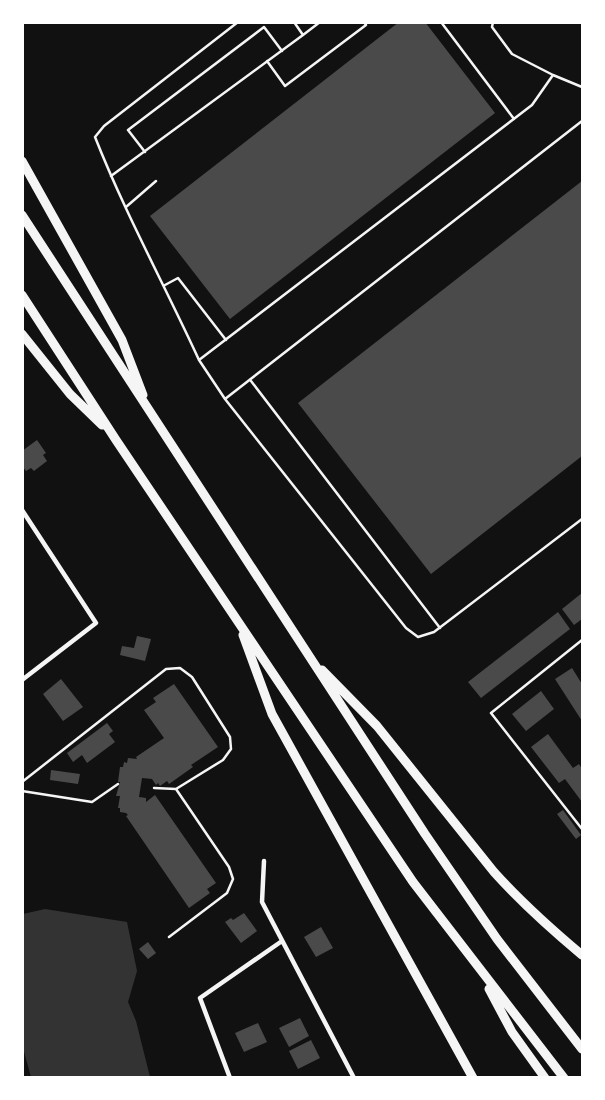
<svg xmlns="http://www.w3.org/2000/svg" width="605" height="1100" font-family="'Work Sans',sans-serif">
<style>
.water{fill:#333}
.building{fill:#4a4a4a}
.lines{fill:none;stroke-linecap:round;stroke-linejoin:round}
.service{stroke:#f5f5f5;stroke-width:2.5}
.minor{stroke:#f5f5f5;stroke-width:4.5}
.motorway{stroke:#f5f5f5;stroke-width:9}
</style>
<rect width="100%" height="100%" fill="#111"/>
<path class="water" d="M45,909l82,13 10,49 -9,31 8,19 14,56h-119l-8,-29 1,-43h-2l1,-91z"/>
<path class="building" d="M399,22h26l70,91 -265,206 -80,-103z
M582,181v275l-151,118 -133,-171z
M37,440l9,13 -3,2 4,6 -13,10 -3,-3 -5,3 -4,-5v-15z
M582,593v26l-8,6 -12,-16z
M558,612l12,17 -89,69 -13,-16z
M137,636l14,3 -6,22 -25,-6 2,-9 12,2z
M572,668l10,16v37l-27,-42z
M61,679l22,28 -20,14 -20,-27z
M174,684l44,63 -27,18 2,2 -24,17 -2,-3 -7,5 -2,-3 -2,2 -4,-6 -10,-1 -3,19 7,1v4l9,-7 61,88 -9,6 3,4 -21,15 -63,-92 2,-1 -2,-2 -6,-1v-4h-2l2,-12h-4l4,-14h-2l2,-15h3l1,-5 3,1 1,-5 9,1 -1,-2 28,-19 -20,-28 12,-8 -3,-4z
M541,691l13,18 -28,22 -14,-17z
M107,723l6,8 -4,3 6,8 -28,21 -5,-8 -9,7 -6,-9z
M548,734l25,34 6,-4 3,5v33l-17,-23 -6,4 -28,-36z
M51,770l29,4 -2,10 -28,-4z
M563,810l18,25 -5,4 -19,-25z
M244,913l13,18 -16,12 -16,-21 6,-4 2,2z
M321,927l12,21 -17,9 -12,-20z
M148,942l8,11 -8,6 -9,-10z
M300,1018l9,18 -20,11 -10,-19z
M258,1023l9,19 -23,10 -9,-19z
M311,1040l9,18 -22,11 -9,-18z"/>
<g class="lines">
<path class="service" d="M238,22l-134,104 -9,11c30,76 70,149 104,223l333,-255 21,-30 -41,-21 -20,-27 1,-5
M441,22l73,97
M303,35l17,-13
M267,61l18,25 81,-61 -2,-3
M553,75l29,12
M145,152l-17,-22 136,-103 18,24
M111,176l192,-141 -9,-13
M126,207l30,-26
M165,285l13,-7 48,62
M199,360l26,39 181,229 12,9 16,-5 148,-113
M251,381l189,247
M225,399l357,-278
M582,640l-91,73 91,116
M22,782l144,-113 14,-1 12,9 38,60 1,12 -8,11 -47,29 -22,-1
M22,791l70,11 26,-18
M169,937l58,-44 6,-14 -4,-12 -53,-78"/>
<path class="minor" d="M22,510l74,113 -74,57
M264,861l-2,41 92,176
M230,1078l-30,-80 82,-57"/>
<path class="motorway" d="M22,161l100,179 21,55
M22,215l403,619 72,105 85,110
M22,295l94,145 297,442 151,196
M22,334l48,60 32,31
M243,635l29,79 201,364
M322,670l55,56 117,146c27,30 57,57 88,83
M489,989l23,43 33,46"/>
</g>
<rect width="605" height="1100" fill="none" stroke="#ffffff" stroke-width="48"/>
</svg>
